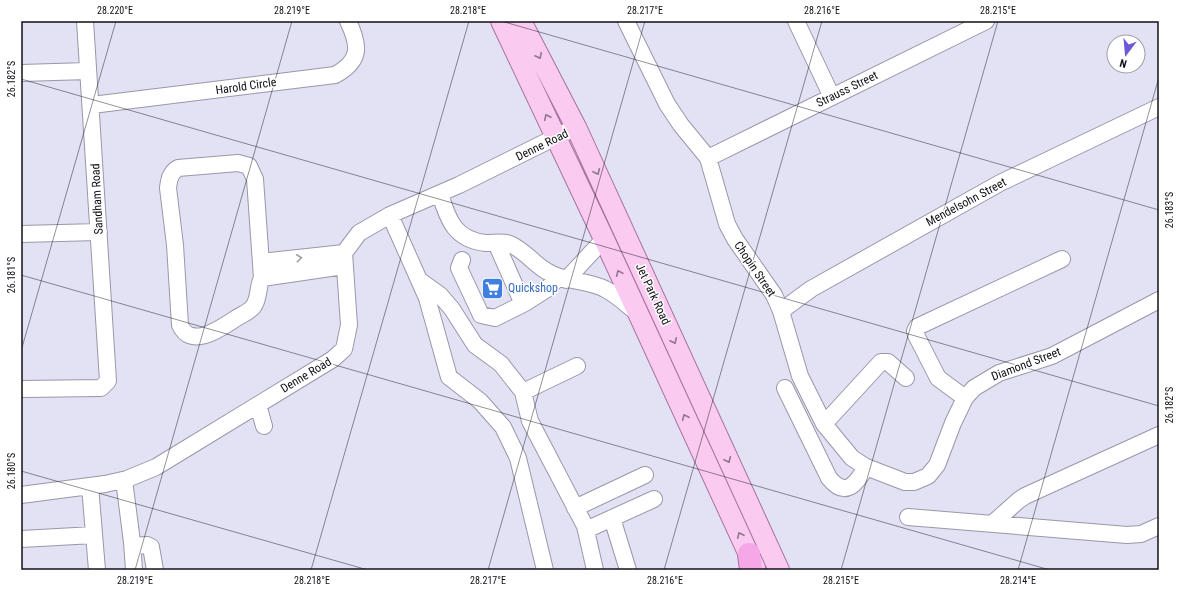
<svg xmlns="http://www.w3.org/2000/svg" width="1180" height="591" font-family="'Roboto Condensed',sans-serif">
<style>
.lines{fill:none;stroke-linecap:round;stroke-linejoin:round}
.minor-casing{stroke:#9997a9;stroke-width:18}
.major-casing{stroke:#a6729f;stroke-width:22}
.highway-casing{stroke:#a6729f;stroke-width:24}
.minor{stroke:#fff;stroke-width:16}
.major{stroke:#facaf1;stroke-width:20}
.highway{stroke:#f6a7e8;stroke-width:22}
.oneway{stroke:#91768f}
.oneway2{stroke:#a09fa2}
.ticks{fill:none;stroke:#111017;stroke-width:1;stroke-opacity:0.45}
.labels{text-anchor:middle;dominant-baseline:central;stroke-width:3;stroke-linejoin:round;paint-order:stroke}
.street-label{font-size:12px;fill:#111017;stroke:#fff}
.shop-label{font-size:12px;fill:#366cbe;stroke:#fff;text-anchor:start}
.neatline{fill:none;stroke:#111017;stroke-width:1.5}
.ticks-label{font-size:10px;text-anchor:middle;fill:#111017}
</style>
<rect width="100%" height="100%" fill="#e3e1f4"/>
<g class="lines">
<defs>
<path id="minor" d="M626,21l41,83 14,21 27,33 19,66 8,15 39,56 7,16 19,65 24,48 28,34 14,9 39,15h9l14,-6 9,-11 16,-42 12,-25 9,-10 25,-15 53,-17 107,-56
M796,21l36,76
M21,73l67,-2
M92,105l243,-30c26,-14 25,-29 13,-54
M708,158l278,-137
M238,163l11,3 6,13 7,99c-5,9 -2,20 -9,29 -4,5 -12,8 -18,12 -14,9 -44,31 -55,6l-5,-80 -7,-57c1,-8 2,-15 10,-20z
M440,194c8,26 15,46 46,49 8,0 17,-2 24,1 16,7 25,22 40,29 17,9 38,7 55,16 12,6 22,16 32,24
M390,215l37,83 22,79 31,24 23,26 15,31 27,112
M21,234l78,-2
M496,243l27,61
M462,260l-3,8 22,47 14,3 30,-15 22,-14 12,-12
M261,262l83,-9
M262,278l82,-12
M419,280l21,15 12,14 23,36 26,19 22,28 54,-26
M566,280l38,-41
M781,311l30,-22 189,-106 159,-76
M785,388l44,90c17,21 28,5 37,-11
M21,389l80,-1 7,-7 -23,-360
M523,392l7,29 55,105 10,44
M965,398l-27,-20 -22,-43 -1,-4 2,-4 145,-68
M258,405l6,21
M824,424l57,-62h7l18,16
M124,480l8,62 2,28
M90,486l7,84
M21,495l84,-11 22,-5 29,-12 177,-108 11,-10 5,-24 -5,-72 15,-20 31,-18 69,-30 117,-58
M575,508l70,-33
M908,517l219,18 14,-1 18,-8
M612,518l16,52
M992,524l27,-24 6,-4 134,-61
M586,530l68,-31
M21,539l73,-4
M133,546l14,-1 4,2 4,23"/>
<path id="major" d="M501,21l103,218 151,329
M521,21l55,106 203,443"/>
<path id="highway" d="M749,554l2,16"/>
</defs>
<use href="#minor" class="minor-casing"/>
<use href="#major" class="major-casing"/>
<use href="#highway" class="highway-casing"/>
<use href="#minor" class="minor"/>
<use href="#major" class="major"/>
<use href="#highway" class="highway"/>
</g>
<defs><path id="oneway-chevron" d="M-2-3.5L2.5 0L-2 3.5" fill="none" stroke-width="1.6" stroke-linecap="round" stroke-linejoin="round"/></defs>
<g class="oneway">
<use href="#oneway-chevron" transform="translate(539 56) rotate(64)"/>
<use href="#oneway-chevron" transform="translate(547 117) rotate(-116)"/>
<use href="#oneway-chevron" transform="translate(597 172) rotate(65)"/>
<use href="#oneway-chevron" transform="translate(619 273) rotate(-114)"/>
<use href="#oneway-chevron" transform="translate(674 341) rotate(65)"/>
<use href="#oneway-chevron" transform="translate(685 417) rotate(-115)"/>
<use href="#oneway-chevron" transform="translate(728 460) rotate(65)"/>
<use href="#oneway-chevron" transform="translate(740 535) rotate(-115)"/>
</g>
<use class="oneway2" href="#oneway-chevron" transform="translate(299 258) rotate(-6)"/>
<path class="ticks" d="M501,21l658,189M21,79l1138,327M21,275l1029,295M21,351l95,-330M21,471l347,99M135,570l157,-549M311,570l158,-549M488,570l157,-549M664,570l158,-549M841,570l157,-549M1018,570l141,-493"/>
<defs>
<symbol id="supermarket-square" viewBox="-11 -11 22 22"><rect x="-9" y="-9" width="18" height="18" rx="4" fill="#3f7fe0" stroke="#fff"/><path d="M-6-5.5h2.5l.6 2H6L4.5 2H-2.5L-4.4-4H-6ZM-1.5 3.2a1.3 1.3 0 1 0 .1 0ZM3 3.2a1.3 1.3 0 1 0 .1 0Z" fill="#fff"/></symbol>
</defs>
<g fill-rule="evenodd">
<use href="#supermarket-square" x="480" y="276" width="25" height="25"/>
</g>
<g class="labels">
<g class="street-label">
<text transform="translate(246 86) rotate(-8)">Harold Circle</text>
<text transform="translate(847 89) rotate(-26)">Strauss Street</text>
<text transform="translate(542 145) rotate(-26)">Denne Road</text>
<text transform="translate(97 199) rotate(-93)">Sandham Road</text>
<text transform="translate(966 202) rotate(-28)">Mendelsohn Street</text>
<text transform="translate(755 269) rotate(56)">Chopin Street</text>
<text transform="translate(653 294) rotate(65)">Jet Park Road</text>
<text transform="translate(1026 364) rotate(-21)">Diamond Street</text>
<text transform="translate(306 375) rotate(-31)">Denne Road</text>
</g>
<g class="shop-label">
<text x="508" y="288">Quickshop</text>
</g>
</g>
<rect width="1180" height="591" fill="none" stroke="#ffffff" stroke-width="44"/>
<g transform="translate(1126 54) rotate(196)"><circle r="19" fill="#ffffff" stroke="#a09fa2"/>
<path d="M0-3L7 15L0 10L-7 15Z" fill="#6a5bd4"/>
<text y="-6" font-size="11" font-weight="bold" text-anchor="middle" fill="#111017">N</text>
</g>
<rect x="22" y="22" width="1136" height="547" class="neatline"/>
<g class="ticks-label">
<text x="115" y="14">28.220°E</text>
<text x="292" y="14">28.219°E</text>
<text x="468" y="14">28.218°E</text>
<text x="645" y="14">28.217°E</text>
<text x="822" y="14">28.216°E</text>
<text x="998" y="14">28.215°E</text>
<text transform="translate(11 79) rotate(-90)" y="4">26.182°S</text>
<text transform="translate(1169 210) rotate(-90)" y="4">26.183°S</text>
<text transform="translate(11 275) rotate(-90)" y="4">26.181°S</text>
<text transform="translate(1169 405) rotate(-90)" y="4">26.182°S</text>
<text transform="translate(11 471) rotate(-90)" y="4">26.180°S</text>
<text x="135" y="584">28.219°E</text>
<text x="312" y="584">28.218°E</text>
<text x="488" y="584">28.217°E</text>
<text x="665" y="584">28.216°E</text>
<text x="841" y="584">28.215°E</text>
<text x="1018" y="584">28.214°E</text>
</g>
</svg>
